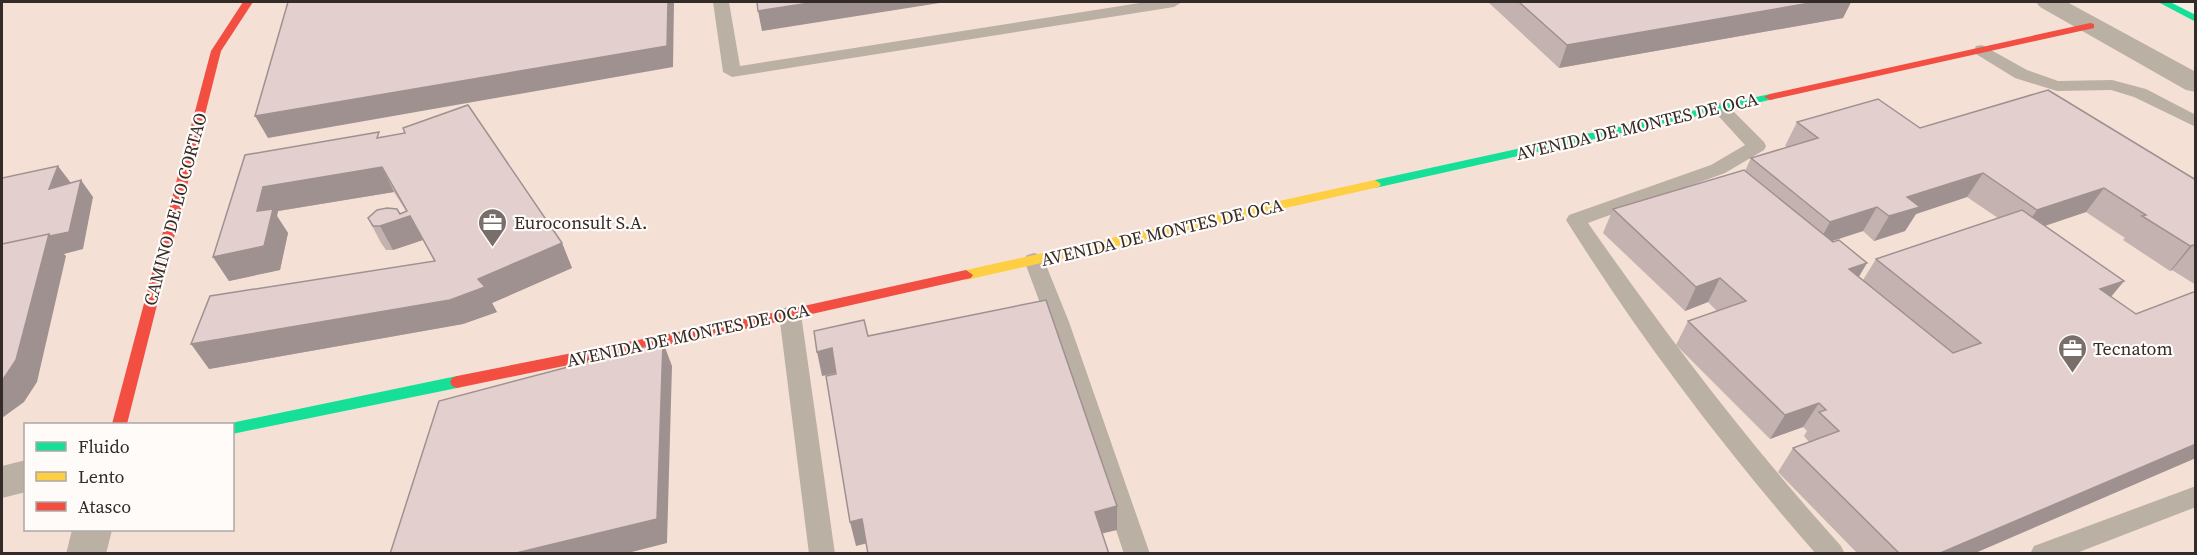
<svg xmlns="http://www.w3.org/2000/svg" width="2197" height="555" font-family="'Source Serif 4',serif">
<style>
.built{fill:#f5e0d6;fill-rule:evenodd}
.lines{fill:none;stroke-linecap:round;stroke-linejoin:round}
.lane{fill:#bbb0a4;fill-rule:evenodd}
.street{fill:#bbb0a4;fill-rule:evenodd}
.fast{fill:#16e098;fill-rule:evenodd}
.slow{fill:#ffcf43;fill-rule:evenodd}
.jam{fill:#f24e42;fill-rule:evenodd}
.wall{fill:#c3b2b0;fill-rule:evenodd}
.shaded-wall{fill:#9f9190}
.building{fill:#e3cfcd;stroke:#9f9190;stroke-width:1.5}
.labels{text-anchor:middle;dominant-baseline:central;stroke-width:4.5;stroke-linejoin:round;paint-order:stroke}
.street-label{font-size:18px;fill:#332b27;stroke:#fffbf8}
.poi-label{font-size:18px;fill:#332b27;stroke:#fffbf8;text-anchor:start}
</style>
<rect width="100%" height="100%" fill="#f7ece6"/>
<path class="built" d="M2,2h2161l32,17v534h-2193zM26,424h206v106h-206z"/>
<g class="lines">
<path class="lane" d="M713,2h16l11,64 406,-64h36l-8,5 -442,70 -9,-5z
M1982,45l45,25 31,11 54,-1 34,9 50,26v12l-62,-30 -23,-7 -54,1 -42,-13 -39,-24 -2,-4 2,-4z
M1720,103l6,1 38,38 2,4 -2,4 -39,23 -137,50c79,113 161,221 253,323l4,8h-29c-92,-105 -176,-216 -250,-334l3,-5 142,-50 34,-20 -34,-37z
M1034,253l7,2 3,5 25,62 81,232h-26l-77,-232 -23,-62 3,-5z
M790,306l8,3 3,5 34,240h-26l-30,-240 3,-5z
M2196,486v21l-122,47h-44l4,-8z"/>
<path class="street" d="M2036,2h31l129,70v20l-10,-2 -146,-83z
M26,460v32l-24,6v-32z
M72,530h40l-6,24h-40z"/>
<path class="fast" d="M2158,2h12l26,13v7z
M1770,94l4,1v4l-399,89 -6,-4 6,-4z
M457,376l5,2 2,4 -2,4 -5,2 -225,46v-10h-6z"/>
<path class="slow" d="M1375,180l6,4 -2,3 -413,93 -7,-5 7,-5z"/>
<path class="jam" d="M243,2h10l-32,49 -94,373h-15l99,-373z
M2090,23l4,1v4l-324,72 -6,-3 6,-3z
M966,270l7,5 -2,3 -217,49 -297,61 -5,-2 -2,-4 2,-4 5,-2 297,-59z"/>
</g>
<path class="wall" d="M1488,2h363l-8,16 -284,50z
M1797,122l123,6 276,52v105l-24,-15 -2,1 -47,-31 2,-2 -39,-26 -41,14 79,55 -13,16 -138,257h-115l-80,-82 15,-24 16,-6 -5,-6 3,-5 -4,-4 -33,12 -94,-94 12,-24 29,-10 -9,-9 -23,9 -82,-78 10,-24 132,-38 6,-13 36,-11 -2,-1zM1967,197l31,21 -122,41 -13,21 -4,-3 -27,-36 31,-10 11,10 31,-10 11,-17z
M381,137l181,106 10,25 -80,35 5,9 -34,12 -254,45 225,-108 -11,-21 -30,10h-7l-5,-7 -13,-25 32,-4 6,-3 -12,-19 -116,19 -1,5 11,17 -8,37 -51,11 -16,-24z"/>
<path class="shaded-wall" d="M668,2h6l-1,65 -405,71 -13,-22z
M816,2h130l-184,29 -4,-20z
M1816,2h35l-8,16 -284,50 8,-23z
M58,166l13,17 -22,6z
M382,167l12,25 -116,19 -1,5 11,17 -8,37 -51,11 -16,-24 44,-46 6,-24z
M1983,173l-16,24 -51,17 -11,17 -31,10 15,-25 18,-19z
M81,180l12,17 -10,52 -19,5 2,2 -29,126 -13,20 -22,16v-37l47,-147z
M2104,188l-18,24 -66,22 17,-24z
M1877,207l-14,24 -46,15 13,-24z
M410,216l13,24 -30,10 -13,-24z
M562,243l10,25 -80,35 5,9 -34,12 -254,45 -18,-25 287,-65z
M2193,245l-21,25 -2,1 20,-25z
M1867,263l-14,24 -4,-18z
M1720,278l-12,24 -23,9 11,-24z
M2124,281l-20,24 -4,-16z
M663,342l9,24 -5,177 -43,11h-112z
M832,348l5,25 -15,3 -5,-24z
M1819,403l-16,24 -33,12 15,-24z
M2196,444v14l-223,96h-35z
M1117,506v24l-21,5 -1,-23z
M862,519l6,24 -12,3 -6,-24z"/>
<path class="building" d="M288,2h380l-1,44 -412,70z
M757,2h59l-58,9z
M1519,2h297l-249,43z
M2048,90l148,90v67l-3,-2 -3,1 -48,-30 4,-1 -42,-27 -67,22 -54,-37 -76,24 13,10 -31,9 -12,-9 -47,15 -79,-64 67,-20 -21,-16 81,-23 42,29z
M468,105l94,138 -84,36 7,8 -35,13 -259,44 19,-48 225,-35 -25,-45 -30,10h-7l-5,-8 9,-8 10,-2 10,1 3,5 7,-3 -25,-44 -119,20 -6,24 16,-2 -9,37 -51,11 32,-102 134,-23 -2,6 28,-5 -2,-5z
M58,166l-9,23 32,-9 -12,52 -19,4 -1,-2 -47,10v-66z
M1744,170l89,72 6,-2 28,23 -18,6 104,84 28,-10 -105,-84 146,-49 102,71 -24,8 36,25 60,-23v153l-258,110h-38l-107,-106 46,-17 -20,-19 7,-2 -7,-7 -34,12 -97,-94 58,-20 -26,-23 -24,9 -83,-78z
M49,234l-33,126 -14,21v-137z
M1046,300l71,206 -22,6 14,42h-241l-6,-35 -12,3 -24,-146 10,-2 -4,-26 -15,4 -3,-21 50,-11 4,16z
M663,342l-6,177 -145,35h-122l49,-153z"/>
<defs>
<symbol id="office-pin" viewBox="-11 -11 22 30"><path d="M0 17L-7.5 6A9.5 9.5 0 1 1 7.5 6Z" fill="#786f6a" stroke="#fffbf8"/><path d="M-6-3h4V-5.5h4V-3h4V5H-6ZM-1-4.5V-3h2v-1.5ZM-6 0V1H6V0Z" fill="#fff"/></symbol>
</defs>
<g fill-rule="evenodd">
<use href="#office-pin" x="476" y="206" width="33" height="45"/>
<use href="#office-pin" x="2056" y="332" width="33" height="45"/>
</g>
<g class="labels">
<g class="street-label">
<text transform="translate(1637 126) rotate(-13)">AVENIDA DE MONTES DE OCA</text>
<text transform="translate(175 209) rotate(-75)">CAMINO DE LO CORTAO</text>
<text transform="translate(1162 232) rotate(-13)">AVENIDA DE MONTES DE OCA</text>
<text transform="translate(688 335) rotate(-12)">AVENIDA DE MONTES DE OCA</text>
</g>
<g class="poi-label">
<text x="514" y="222">Euroconsult S.A.</text>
<text x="2093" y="348">Tecnatom</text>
</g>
</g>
<rect width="2197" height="555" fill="none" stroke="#332b27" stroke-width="6"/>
<rect x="24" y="423" width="210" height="108" fill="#fffbf8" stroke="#ada8a4" stroke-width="1.5"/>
<rect x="36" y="442" width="30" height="9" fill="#16e098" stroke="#ada8a4" stroke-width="1.5"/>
<text x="78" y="453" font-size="18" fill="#332b27">Fluido</text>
<rect x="36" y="472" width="30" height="9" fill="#ffcf43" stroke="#ada8a4" stroke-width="1.5"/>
<text x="78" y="483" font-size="18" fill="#332b27">Lento</text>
<rect x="36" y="502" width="30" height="9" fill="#f24e42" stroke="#ada8a4" stroke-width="1.5"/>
<text x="78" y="513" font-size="18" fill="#332b27">Atasco</text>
</svg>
